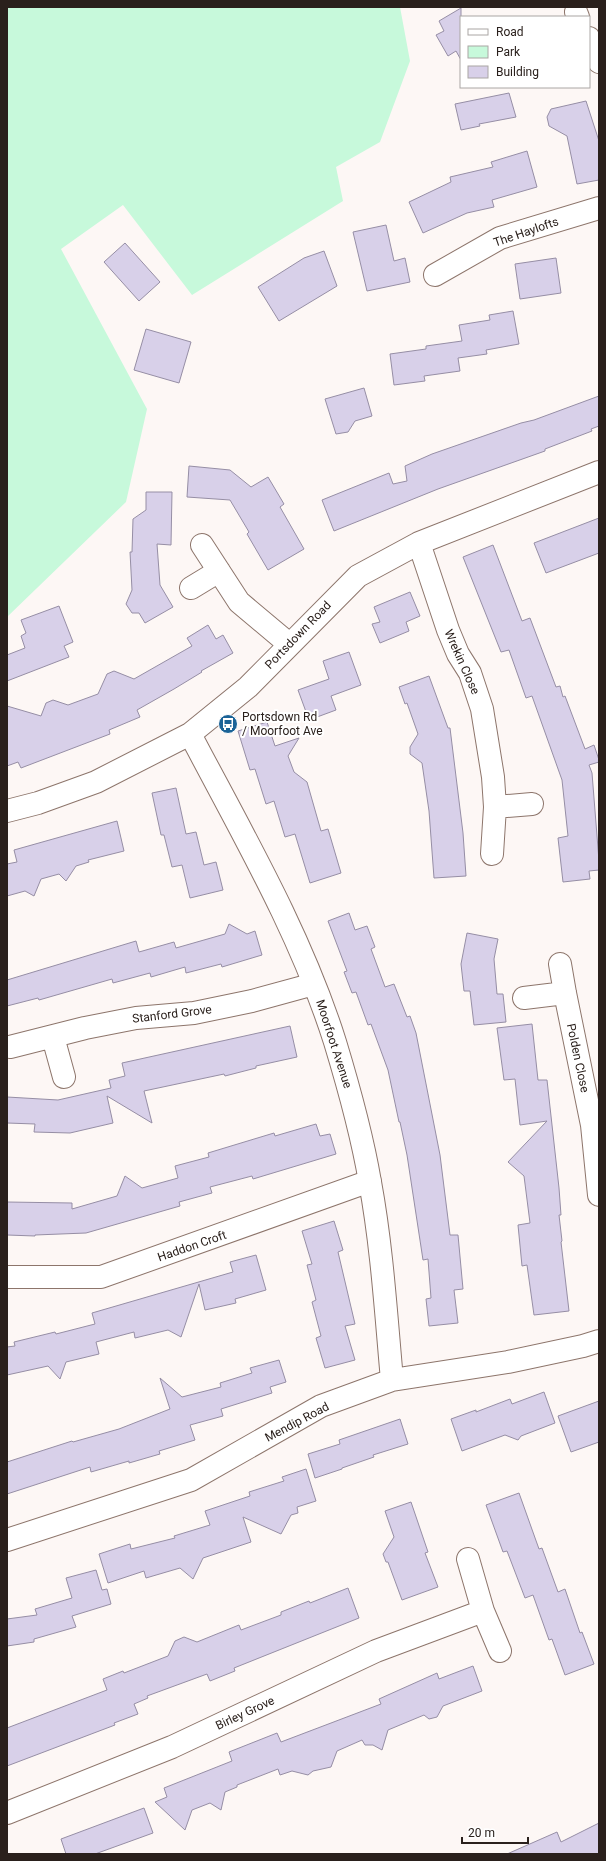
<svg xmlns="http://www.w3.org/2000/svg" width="606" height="1861" font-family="Roboto,sans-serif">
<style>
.green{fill:#c7f9db}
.building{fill:#d8d0e9;stroke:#968ea5}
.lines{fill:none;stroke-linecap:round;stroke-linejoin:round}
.minor-casing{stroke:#8d756b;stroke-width:24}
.minor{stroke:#fff;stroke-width:22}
.labels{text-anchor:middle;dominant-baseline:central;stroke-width:4;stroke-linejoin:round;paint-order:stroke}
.street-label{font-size:12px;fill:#2a201c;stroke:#fff}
.poi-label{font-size:12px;fill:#2a201c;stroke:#fff;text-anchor:start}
</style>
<rect width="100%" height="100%" fill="#fdf7f5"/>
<path class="green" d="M7,7h393l10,54 -30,81 -44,25 7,34 -151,94 -69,-90 -62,44 86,160 -21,93 -119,115z"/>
<path class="building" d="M461,8v52l-5,-9 -8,5 -12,-21 8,-4 -5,-10z
M509,93l7,24 -37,7 1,2 -19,4 -6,-26z
M586,101l13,40v39l-22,4 -10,-48 -18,-10 -2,-9 4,-8z
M527,151l10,36 -45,13 2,7 -27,6 -44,20 -14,-31 42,-20 -1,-5 43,-10 -2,-5z
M386,225l8,36 11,-3 5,24 -43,9 -14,-59z
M125,243l35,39 -21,19 -35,-39z
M324,251l13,35 -58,35 -21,-34 46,-29z
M556,258l5,35 -41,6 -5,-35z
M513,311l6,33 -33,6 1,4 -29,4 2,13 -36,5 1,5 -31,4 -4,-31 36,-5v-3l36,-5 -3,-16 31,-5 -1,-5z
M146,329l45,13 -12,41 -45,-13z
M364,388l8,28 -17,5 -7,11 -12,2 -11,-35z
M599,396v30l-8,3 1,2 -47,18v2l-107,38 -104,42 -12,-31 67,-27 4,11 14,-3 -2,-15 27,-12 89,-31 13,-3z
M189,466l41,4 21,17 17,-10 16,27 -4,3 24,42 -36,21 -21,-36 2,-2 -19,-32 -43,-3z
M146,492h26l-1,53 -14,-1 3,41 13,22 -28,16 -6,-10h-7l-6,-9 6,-14 -2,-38h2l1,-33 13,-9z
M599,518v35l-53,20 -12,-30z
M493,545l29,76 8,-3 26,69 4,-1 3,11 2,-1 20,53 9,-4 5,15v2l-10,3 3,8 7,88v9l-10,1 1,8 -27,3 -5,-44 10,-2 -6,-56 -30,-84 -6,2 -17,-48 -8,2 -38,-95z
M410,592l10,24 -14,6 3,9 -29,12 -8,-19 8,-2 -6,-15z
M59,606l14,36 -9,4 5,11 -62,24v-26l18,-7 -4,-12 5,-3 -5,-13z
M208,625l8,14 7,-4 10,18 -32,18 1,1 -28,17 -37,21 3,7 -31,13 1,4 -89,34 -3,-6 -11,4v-60l34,10 5,-13 7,-3 15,5 30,-11 9,-20 7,-3 20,8 58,-33 -5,-8z
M349,652l12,33 -30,11 5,14 -27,10 -11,-30 31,-11 -6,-18z
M429,676l19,52h2l13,105 3,43 -32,2 -5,-67 -7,-48 -12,-9v-7l8,-13 -11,-31 -2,1 -6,-17z
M267,722l8,24 24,-8 -11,18 6,16 13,10 14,49 7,-2 13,44 -31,10 -15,-49 -10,3 -11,-36 -8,3 -11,-35 -5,1 -12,-39z
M176,788l10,46 10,-2 8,33 12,-3 7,28 -33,8 -8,-33 -10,2 -8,-32h-3l-9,-42z
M117,821l7,30 -36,9 1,2 -13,4 -10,15 -7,-7 -18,5 -7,17 -9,-5 -18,5v-32l10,-2 -3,-12z
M349,913l6,17 12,-4 8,21 -4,2 14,38 9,-3 13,33 3,-1 6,17 24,122 10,80h8l5,54 -9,1 4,33 -29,3 -3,-27 5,-1 -3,-39 -5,1 -16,-105 -7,-33h-1l-11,-52 -17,-46 -3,1 -12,-33 -4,1 -8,-21 3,-1 -19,-50z
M229,924l18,10 8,-3 7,24 -40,12 -1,-3 -35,9 -1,-6 -34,10 -1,-4 -37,10 -1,-4 -73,21 -1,-2 -31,8v-26l129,-39 3,11 35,-10 2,6 49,-14z
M467,933l31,6 -4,20 3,35h6l3,28 -32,3 -4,-34h-6l-3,-27z
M532,1024l6,56h9l12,108 2,27h-2l3,26 -1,1 8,69 -35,4 -7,-50 -5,1 -4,-41 12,-2 -6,-47 -16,-14 39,-41 -27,4 -5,-46 -11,1 -7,-52z
M290,1026l7,31 -41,9v2l-31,8 -1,-2 -80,17 8,32 -45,-27 6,27 -43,10 -36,-1 1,-8 -28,-1v-26l51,3 53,-12 -2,-8 16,-4 -3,-13z
M316,1124l4,12 10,-2 6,20 -83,25 -1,-3 -42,11 2,6 -33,9 1,4 -94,27 -51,2v1l-28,-1v-33l65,1v6l45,-13 8,-20 17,12 36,-10 -3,-12 34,-9 -1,-4 66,-20 1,3z
M334,1221l9,29 -5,2 17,72 -10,2 10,34 -30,8 -9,-30 5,-2 -9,-34 4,-2 -9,-35 5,-1 -10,-33z
M256,1255l10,35 -31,9 1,4 -31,7 -6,-26 -18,53 -13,-7 -33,8 -1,-6 -38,10 3,12 -33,8 -6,17 -12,-13 -41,9v-28l8,-1 -1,-4 41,-10 1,2 39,-10 -3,-11 141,-41 -3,-10z
M279,1360l7,22 -16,5 2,6 -51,16 2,7 -33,9 5,15 -36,11 1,3 -31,9v-2l-38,11 -1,-5 -83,27v-32l65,-21 1,1 46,-13 51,-20 -10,-31 22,19 39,-10 -1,-4 32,-10 -2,-5z
M544,1392l11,31 -34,13 -3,4 -13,-5 -43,16 -11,-32 25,-9v2l34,-13 2,5z
M599,1401v41l-28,10 -13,-36z
M400,1419l8,25 -35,11 1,2 -32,11v1l-27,9 -7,-24 32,-10 -1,-4z
M306,1469l10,32 -19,6 1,6 -7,2 -10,19 -38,-17 8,25 -48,16 -10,21 -13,-11 -34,10 -2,-7 -36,12 -9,-29 31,-10 1,5 44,-11 -1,-2 36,-11 -5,-14 45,-15 -1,-4 35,-11 -2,-4z
M519,1493l20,56 3,-1 16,44 7,-3 15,44 2,-1 12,32 -29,11 -13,-36 -3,1 -16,-45 -8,3 -18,-47 -4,1 -17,-47z
M411,1502l17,50 -3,1 13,34 -36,13 -14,-38h-2l-3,-8 11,-17 -9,-26z
M96,1570l6,20 5,-1 4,15 -39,12 4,11 -42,12v3l-27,4v-27l30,-4 -2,-6 37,-11 -6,-20z
M348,1588l11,30 -125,50 1,3 -25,10 -3,-7 -60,22 1,2 -14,6 4,10 -24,9 1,2 -108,41v-38l100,-38 -4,-11 20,-8 1,2 44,-17 7,-15 9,-4 13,5 42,-17 2,5 40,-15v-3l28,-11 1,2z
M473,1666l9,25 -39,15 -6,11 -8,2 -5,-4 -36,15 -6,20 -9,-5h-8l-3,-5 -25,11 -6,16 -18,4 -5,4 -16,-4 -12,4 -2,-6 -41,16v2l-12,5 -4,18 -11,-7 -18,7 -7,20 -30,-28 12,-5 -3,-9 68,-27 -3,-9 48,-19 4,9 100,-38 -2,-5 58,-26 2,6z
M144,1808l9,25 -58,21h-29l-5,-15z
M599,1823v31h-92l50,-22 4,10z"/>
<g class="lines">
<defs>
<path id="minor" d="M576,12l2,5
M589,38l10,24
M435,275l65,-37 99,-30
M419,543l29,87 10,24 12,19 12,36 11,68 2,30 -3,47
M202,545l37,57 50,42
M191,588l28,-17
M190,734c52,99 111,200 145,308 14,46 27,93 35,140 12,65 16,132 22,198
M495,807l37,-3
M7,811l31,-8 58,-21 94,-48 58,-47 110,-111 61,-33 180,-71
M560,964l5,29 27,132 7,70
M524,998l41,-5
M53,1037l11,40
M10,1047l75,-19 51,-10 58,-5 58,-12 62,-17
M7,1277h94l269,-96
M7,1540l184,-60 130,-74 71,-26 116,-18 75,-16 16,-5
M483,1611l17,40
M7,1813l165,-66 204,-96 107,-40 -15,-52"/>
</defs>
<use href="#minor" class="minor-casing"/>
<use href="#minor" class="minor"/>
</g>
<defs>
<symbol id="bus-disc" viewBox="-11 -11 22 22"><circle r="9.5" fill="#1b6397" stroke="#fff"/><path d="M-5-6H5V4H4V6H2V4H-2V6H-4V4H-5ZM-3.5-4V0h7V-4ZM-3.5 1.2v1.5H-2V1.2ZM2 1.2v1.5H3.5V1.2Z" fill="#fff"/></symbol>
</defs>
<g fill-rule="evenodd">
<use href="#bus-disc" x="217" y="713" width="22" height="22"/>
</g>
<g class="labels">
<g class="street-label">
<text transform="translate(526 232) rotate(-19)">The Haylofts</text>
<text transform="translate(298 635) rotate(-46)">Portsdown Road</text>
<text transform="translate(462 662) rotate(66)">Wrekin Close</text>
<text transform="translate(172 1014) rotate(-7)">Stanford Grove</text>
<text transform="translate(334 1044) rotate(72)">Moorfoot Avenue</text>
<text transform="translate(578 1058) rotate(78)">Polden Close</text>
<text transform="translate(192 1246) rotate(-19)">Haddon Croft</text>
<text transform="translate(297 1422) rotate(-28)">Mendip Road</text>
<text transform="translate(245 1713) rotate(-25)">Birley Grove</text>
</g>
<g class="poi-label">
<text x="242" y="717">Portsdown Rd<tspan x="242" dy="14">/ Moorfoot Ave</tspan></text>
</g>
</g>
<rect width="606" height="1861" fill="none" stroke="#2a201c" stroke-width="16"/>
<rect x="460" y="16" width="130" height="72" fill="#ffffff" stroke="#aaa6a4"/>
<rect x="468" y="29" width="20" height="6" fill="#ffffff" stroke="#aaa6a4"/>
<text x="496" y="36" font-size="12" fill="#2a201c">Road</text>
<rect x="468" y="46" width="20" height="12" fill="#c7f9db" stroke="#aaa6a4"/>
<text x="496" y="56" font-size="12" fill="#2a201c">Park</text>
<rect x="468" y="66" width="20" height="12" fill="#d8d0e9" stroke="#aaa6a4"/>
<text x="496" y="76" font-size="12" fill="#2a201c">Building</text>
<path d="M462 1837v6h66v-6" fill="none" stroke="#2a201c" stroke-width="2"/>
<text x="468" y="1837" font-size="12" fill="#2a201c" stroke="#ffffff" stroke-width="3" paint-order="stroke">20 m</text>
</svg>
